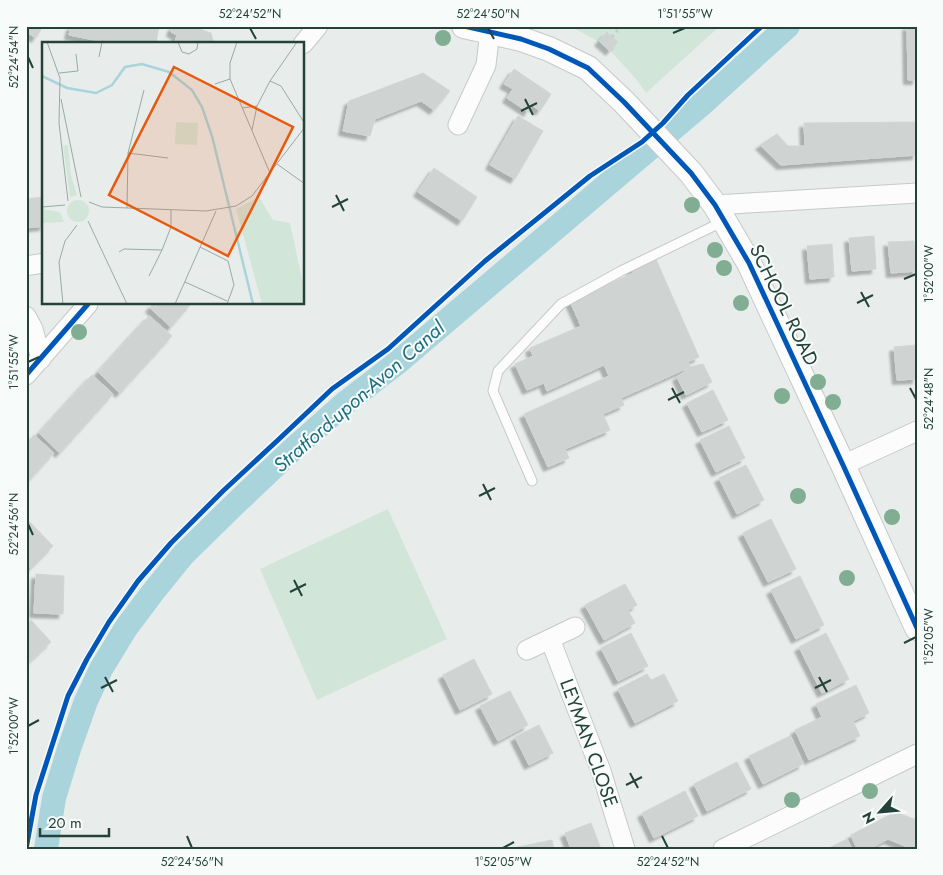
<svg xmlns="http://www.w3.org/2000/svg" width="943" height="875" font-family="Jost,sans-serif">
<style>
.green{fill:#d1e6d8}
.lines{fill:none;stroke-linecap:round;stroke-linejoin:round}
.canal{stroke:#a9d4db;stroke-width:24}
.building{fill:#cfd4d2;stroke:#d1d6d4;filter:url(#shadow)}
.service-casing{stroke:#c5cac8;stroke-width:11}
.minor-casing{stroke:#c5cac8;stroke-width:21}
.tertiary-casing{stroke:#c5cac8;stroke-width:26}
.path{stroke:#c3ccca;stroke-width:3;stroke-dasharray:2.5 4;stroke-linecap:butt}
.service{stroke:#fcfcfc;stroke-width:9}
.minor{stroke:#fcfcfc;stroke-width:19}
.tertiary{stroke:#fcfcfc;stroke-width:24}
.cycleway-casing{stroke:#f7fbf9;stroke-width:8}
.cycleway{stroke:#0057b8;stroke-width:5}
.tree{fill:#81ae93}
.ticks{fill:none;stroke:#24423a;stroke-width:2}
.labels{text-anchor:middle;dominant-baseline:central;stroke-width:4;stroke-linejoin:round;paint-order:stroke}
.street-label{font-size:19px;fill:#24423a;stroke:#f7fbf9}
.water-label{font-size:20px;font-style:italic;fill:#1c6f80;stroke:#f7fbf9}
.inset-river{fill:none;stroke:#a9d4db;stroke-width:2.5}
.inset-road{fill:none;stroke:#9aa9a4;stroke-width:1}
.view{fill:#e8590c;fill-opacity:0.15;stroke:#e8590c;stroke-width:2.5}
.inset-edge{fill:none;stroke:#24423a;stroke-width:2.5}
.neatline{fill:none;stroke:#24423a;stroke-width:2}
.ticks-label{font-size:12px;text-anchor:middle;fill:#24423a}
</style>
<defs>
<filter id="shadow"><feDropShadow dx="-4.5" dy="4.5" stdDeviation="1" flood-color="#0004"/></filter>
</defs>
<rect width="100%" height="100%" fill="#e8edeb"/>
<path class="green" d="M570,26h150l-74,67 -10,-14 -31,-34z
M388,509l59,130 -130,61 -57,-131z"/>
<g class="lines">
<path class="canal" d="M46,849l8,-51 15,-49 17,-48 15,-32 25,-41 27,-36 30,-37 52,-51 57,-54 53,-47 52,-40 305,-259 86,-78"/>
</g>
<path class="building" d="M26,26h17l-7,12 -10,-6z
M71,26h88l-3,18h-41l-46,-9z
M173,26h18l20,7 3,11h-40l3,-9 -6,-3z
M907,26h10v54h-9z
M607,32l11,10 -8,9 -11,-10z
M514,69l37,25 -11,17 -8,-6 -4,7 -21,-14 6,-9 -9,-5z
M423,73l27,18 -16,19 -13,-9 -46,18 -5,17 -27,-5 6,-30z
M518,116l25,15 -28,48 -25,-14z
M917,122v33l-136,10 -21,-20 17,-11 11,12h17l-1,-23z
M434,168l43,29 -15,24 -44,-29z
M44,197v29l-18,2v-29z
M874,236l2,33 -24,2 -3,-33z
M914,241l3,30 -26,2 -3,-31z
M832,244l2,33 -24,2 -3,-33z
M655,257l44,100 -11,5 2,5 -69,31 3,7 -21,9 7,16 -45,19 4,9 -21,9 -24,-53 85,-38 -5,-11 -57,26 -3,-8 -17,7 -12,-26 18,-8 -3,-8 51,-22 -11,-25 63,-28 -3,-5z
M153,304h38l-20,23 -21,-19z
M149,316l23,20 -52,57 -22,-21z
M917,345v34l-20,1 -3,-33z
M703,364l9,18 -26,13 -9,-18 13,-10z
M92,375l21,19 -53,59 -21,-20z
M713,390l15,30 -26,12 -15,-29z
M729,426l16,32 -29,14 -16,-32z
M34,435l20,18 -28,31v-41z
M746,465l18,35 -27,14 -18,-36z
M27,519l26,27 -22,22 -5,-4z
M771,519l25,50 -28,13 -25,-49z
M36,574l28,2 -1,38 -29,-1z
M800,576l24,49 -28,14 -25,-49z
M625,584l12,21 -9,5 7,13 -31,17 -19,-35z
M31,620l20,22 -25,23v-40z
M631,633l17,33 -30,15 -17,-33z
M826,633l23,46 -27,14 -23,-46z
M474,659l18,35 -32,16 -17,-35z
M647,674l4,6 13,-6 14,27 -43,22 -17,-34z
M856,685l13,28 -16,8 7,15 -51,24 -14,-30 27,-13 -6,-13z
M510,691l18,34 -30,16 -18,-35z
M539,725l14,28 -24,12 -14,-28z
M790,736l13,28 -40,20 -14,-28z
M737,762l14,27 -44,22 -13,-27z
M685,791l13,25 -44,22 -12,-25z
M895,812l22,8v29h-5l-24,-10 -19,10h-12l-6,-14z
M591,823l10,26h-30l-6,-16z
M847,839l5,10h-25z
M552,840l2,9h-46z"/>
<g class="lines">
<defs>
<path id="service" d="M532,481l-39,-90 5,-20 63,-67 60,-33 103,-50"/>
<path id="minor" d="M303,44l15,-18
M458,125l28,-60 4,-34
M715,205l202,-12
M26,266l18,-3
M26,316l7,13 8,30
M26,375l62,-71
M843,465l74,-34
M550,639l51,132 24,78
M527,650l48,-23
M723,849l194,-95"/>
<path id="tertiary" d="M464,26l57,13 28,10 39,19 36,34 67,71 24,32 34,58 94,202 74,163"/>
</defs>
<use href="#service" class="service-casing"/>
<use href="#minor" class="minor-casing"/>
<use href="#tertiary" class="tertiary-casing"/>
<path class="path" d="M612,37l9,-11"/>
<use href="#service" class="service"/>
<use href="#minor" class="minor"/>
<use href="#tertiary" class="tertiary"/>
<defs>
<path id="cycleway" d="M464,26l57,13 28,10 39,19 36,34 67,71 24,32 34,58 94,202 74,163
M26,375l62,-71
M26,849l10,-54 32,-99 19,-37 22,-37 29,-41 33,-38 52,-52 55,-51 54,-51 56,-40 97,-88 105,-85 52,-34 21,-19 25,-28 74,-69"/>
</defs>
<use href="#cycleway" class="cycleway-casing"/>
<use href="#cycleway" class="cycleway"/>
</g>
<g class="tree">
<circle cx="443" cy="38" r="8"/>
<circle cx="692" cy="205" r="8"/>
<circle cx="715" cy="250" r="8"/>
<circle cx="724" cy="268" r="8"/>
<circle cx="741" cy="303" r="8"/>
<circle cx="79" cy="332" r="8"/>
<circle cx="818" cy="382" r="8"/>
<circle cx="782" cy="396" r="8"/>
<circle cx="833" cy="402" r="8"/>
<circle cx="798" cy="496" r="8"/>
<circle cx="892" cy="517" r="8"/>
<circle cx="847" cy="578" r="8"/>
<circle cx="870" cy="791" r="8"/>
<circle cx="792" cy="800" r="8"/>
</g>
<path class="ticks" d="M250,28l6,11M488,28l6,11M673,33l12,-5M28,57l5,11M525,99l8,16M521,111l16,-8M336,195l8,16M332,207l16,-8M904,279l12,-5M861,292l8,15M857,303l16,-8M28,362l11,-5M672,388l8,15M910,388l6,11M668,400l16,-8M483,484l8,16M479,496l16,-8M28,524l5,11M294,580l8,16M290,592l16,-8M904,643l12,-6M105,677l8,15M819,677l8,15M101,688l16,-8M815,688l16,-8M28,726l11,-6M630,773l8,15M626,785l16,-8M187,836l5,12M662,836l6,12M503,848l11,-6"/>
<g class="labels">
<g class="street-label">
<text transform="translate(784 305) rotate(64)">SCHOOL ROAD</text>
<text transform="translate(589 743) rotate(70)">LEYMAN CLOSE</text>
</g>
<g class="water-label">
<text transform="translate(359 397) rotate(-41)">Stratford-upon-Avon Canal</text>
</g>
</g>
<g transform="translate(42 42)">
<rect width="262" height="262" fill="#e8edeb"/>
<path d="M134,80l22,1 -1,22 -22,-1zM21,103h5l3,30 6,20 -7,2zM217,155l14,23 17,3 14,65v16h-42l-26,-95zM25 169a11 11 0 1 1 22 0a11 11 0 1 1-22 0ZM0,167l18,3 4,10 -22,1z" fill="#d1e6d8"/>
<path class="inset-river" d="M0,34l25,12 29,5 16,-8 13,-18 17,-3 27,8 23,18 10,17 10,29 41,168"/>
<path class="inset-road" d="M5,0l13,36 -1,45 9,78M136,0l4,10 7,2 8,-5 1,-7M195,0l-7,21v16l40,94M57,15l3,-15M17,31l19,-2 -2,-17M228,39l11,5 24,38M173,42l15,-5M19,57l20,98M200,66l15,-2M210,88l5,-24 13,-25 27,-39M86,111l40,5M235,122l28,20M47,160l13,5 104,4 30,-5 16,-10 53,-69M0,165l23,-2M85,166l1,-55 16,-63M46,179l39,83M158,205l28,14 6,24 -7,19M77,210l5,-3 38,1 9,-23v-17M107,234l13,-26M143,240l42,19M21,262l-4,-42 6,-21 12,-16M133,262l41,-93"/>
<path class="view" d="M132,25l119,60 -65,129 -119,-61z"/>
<rect width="262" height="262" class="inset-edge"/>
</g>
<rect width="943" height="875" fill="none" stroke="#f7fbf9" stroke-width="55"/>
<g transform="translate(880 812) rotate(243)" stroke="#f7fbf9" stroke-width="4" paint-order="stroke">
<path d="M0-4L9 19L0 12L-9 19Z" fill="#24423a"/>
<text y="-8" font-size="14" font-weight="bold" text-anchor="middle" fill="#24423a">N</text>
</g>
<path d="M40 828v8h69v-8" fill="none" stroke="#24423a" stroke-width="2.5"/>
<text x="48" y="828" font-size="15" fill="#24423a" stroke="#f7fbf9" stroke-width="4" paint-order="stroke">20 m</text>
<rect x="28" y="28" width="888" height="820" class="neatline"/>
<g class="ticks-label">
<text x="250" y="18">52°24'52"N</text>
<text x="488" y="18">52°24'50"N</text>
<text x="685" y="18">1°51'55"W</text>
<text transform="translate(14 57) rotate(-90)" y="4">52°24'54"N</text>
<text transform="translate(929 274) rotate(-90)" y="4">1°52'00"W</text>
<text transform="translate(14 362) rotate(-90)" y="4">1°51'55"W</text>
<text transform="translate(929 399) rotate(-90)" y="4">52°24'48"N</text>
<text transform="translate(14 524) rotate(-90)" y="4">52°24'56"N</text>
<text transform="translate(929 637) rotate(-90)" y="4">1°52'05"W</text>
<text transform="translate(14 726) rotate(-90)" y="4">1°52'00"W</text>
<text x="192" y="866">52°24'56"N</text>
<text x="503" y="866">1°52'05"W</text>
<text x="668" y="866">52°24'52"N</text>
</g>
</svg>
